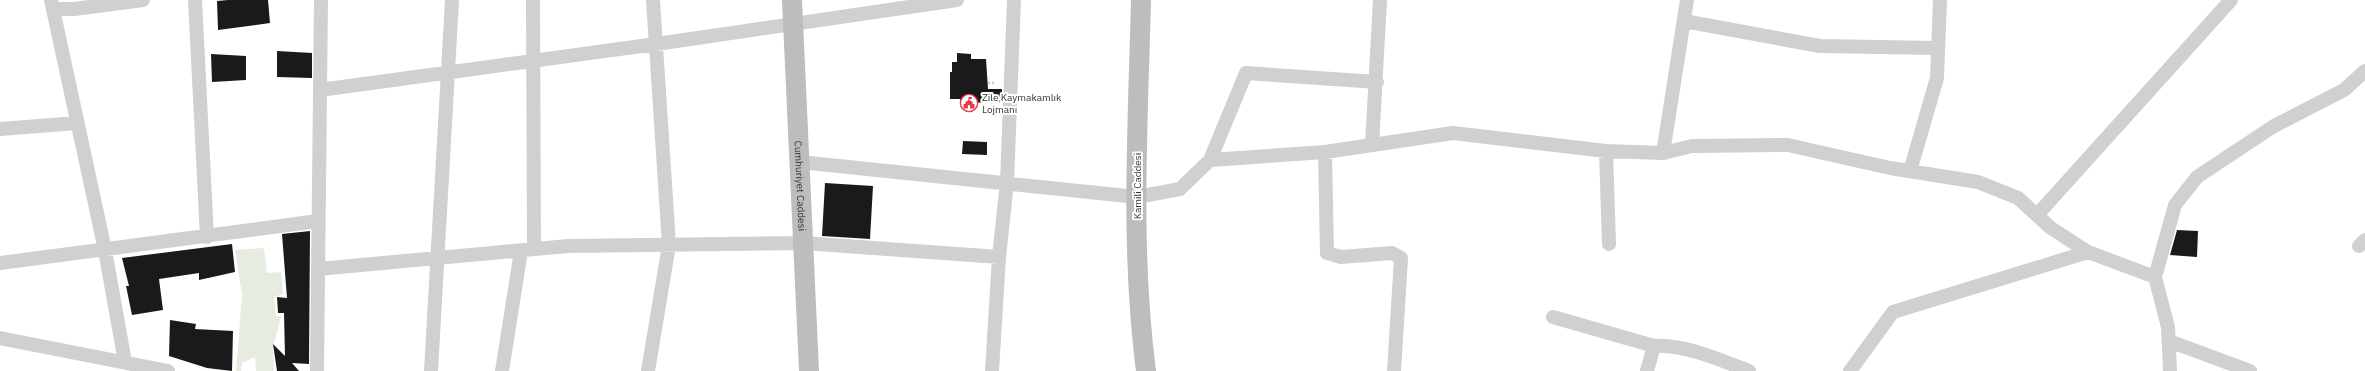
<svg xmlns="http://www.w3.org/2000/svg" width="2365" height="371" font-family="'IBM Plex Sans',sans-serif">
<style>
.green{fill:#e6ecdf}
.building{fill:#1a1a1a}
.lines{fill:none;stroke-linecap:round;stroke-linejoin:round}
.path{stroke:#cdcdcd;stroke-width:2.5;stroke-dasharray:2 2;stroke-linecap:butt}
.street{stroke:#d0d0d0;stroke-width:14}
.secondary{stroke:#bdbdbd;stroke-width:20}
.labels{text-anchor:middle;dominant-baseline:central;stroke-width:4;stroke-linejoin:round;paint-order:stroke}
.poi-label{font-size:10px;fill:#333;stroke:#fff;text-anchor:start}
.street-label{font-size:10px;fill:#333;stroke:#fff}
</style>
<rect width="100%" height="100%" fill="#fff"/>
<path class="green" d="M264,248l3,25 14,-1 2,22 -9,3 2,19h5l-8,32 1,23h-18l-1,-14 -13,6 -1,8h-5l6,-76 -7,-45z"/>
<path class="building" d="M228,0h40l2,23 -52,7 -1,-29z
M277,51l35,2v25l-35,-1z
M957,53l14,1v5h15l2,30h14v13l-42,1v-4h-10v-27h2v-10h5z
M211,54l35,2v24l-34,2z
M963,141l24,1v13l-25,-1z
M825,183l48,3 -3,53 -48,-3z
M2177,230l21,1 -1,26 -27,-2z
M310,231l-1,133 -17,-1 7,8h-22l-4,-27 12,12 -1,-43h-6l-1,-16 10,1 -5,-64z
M232,244l3,28 -36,8v-7l-40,6 4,31 -31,5 -6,-29h3l-7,-28z
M170,320l26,4 -1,5 38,2 -1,40 -25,-3 -38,-12z"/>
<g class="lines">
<path class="path" d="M988,83h7"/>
<path class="street" d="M51,0l54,250 20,112
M195,0l12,237
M533,0l1,249
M53,9h21l69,-9
M1684,21l136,25 117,2
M320,90l336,-46 301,-44
M0,129l77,-6
M1372,145l8,-145
M1606,151l3,93
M1325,152l2,101 14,4 51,-4 9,5 -7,113
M1663,153l24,-153
M1210,160l36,-87 131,9
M800,162l337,35 43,-8 30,-29 115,-8 128,-19 153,18 57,2 29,-7 96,-1 102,23 88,14 40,16 33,30 37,24 67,25 13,50 2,44
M1910,171l27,-93 3,-78
M2037,215l194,-215
M2359,246l6,-6
M0,263l318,-42
M318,269l250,-23 235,-3 196,14
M2155,277l20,-72 22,-28 77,-51 70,-36 21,-19
M1553,317l101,29c30,-2 67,14 95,25
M0,338l168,33
M2169,341l81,30
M317,371l4,-371
M431,371l21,-371
M502,371l19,-120
M648,371l21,-126 -16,-245
M992,371l7,-114 8,-75 7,-182
M1647,371l7,-25
M1850,371l43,-59 195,-60"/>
<g class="secondary">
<path id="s1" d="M792,0l17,371"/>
<path d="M1141,0c-3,123 -11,248 5,371"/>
</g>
</g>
<defs>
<symbol id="civic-ring" viewBox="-11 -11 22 22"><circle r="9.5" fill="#fff" stroke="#e63946" stroke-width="1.5"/><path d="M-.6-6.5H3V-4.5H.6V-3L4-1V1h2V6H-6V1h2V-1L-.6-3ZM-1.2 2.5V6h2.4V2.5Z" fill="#e63946"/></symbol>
</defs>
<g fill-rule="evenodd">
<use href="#civic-ring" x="959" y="93" width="20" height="20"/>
</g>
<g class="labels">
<g class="poi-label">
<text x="982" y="97">Zile Kaymakamlık<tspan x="982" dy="12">Lojmanı</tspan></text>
</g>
<g class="street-label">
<text stroke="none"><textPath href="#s1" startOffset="186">Cumhuriyet Caddesi</textPath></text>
<text transform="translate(1137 186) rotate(-90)">Kamili Caddesi</text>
</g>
</g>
</svg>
